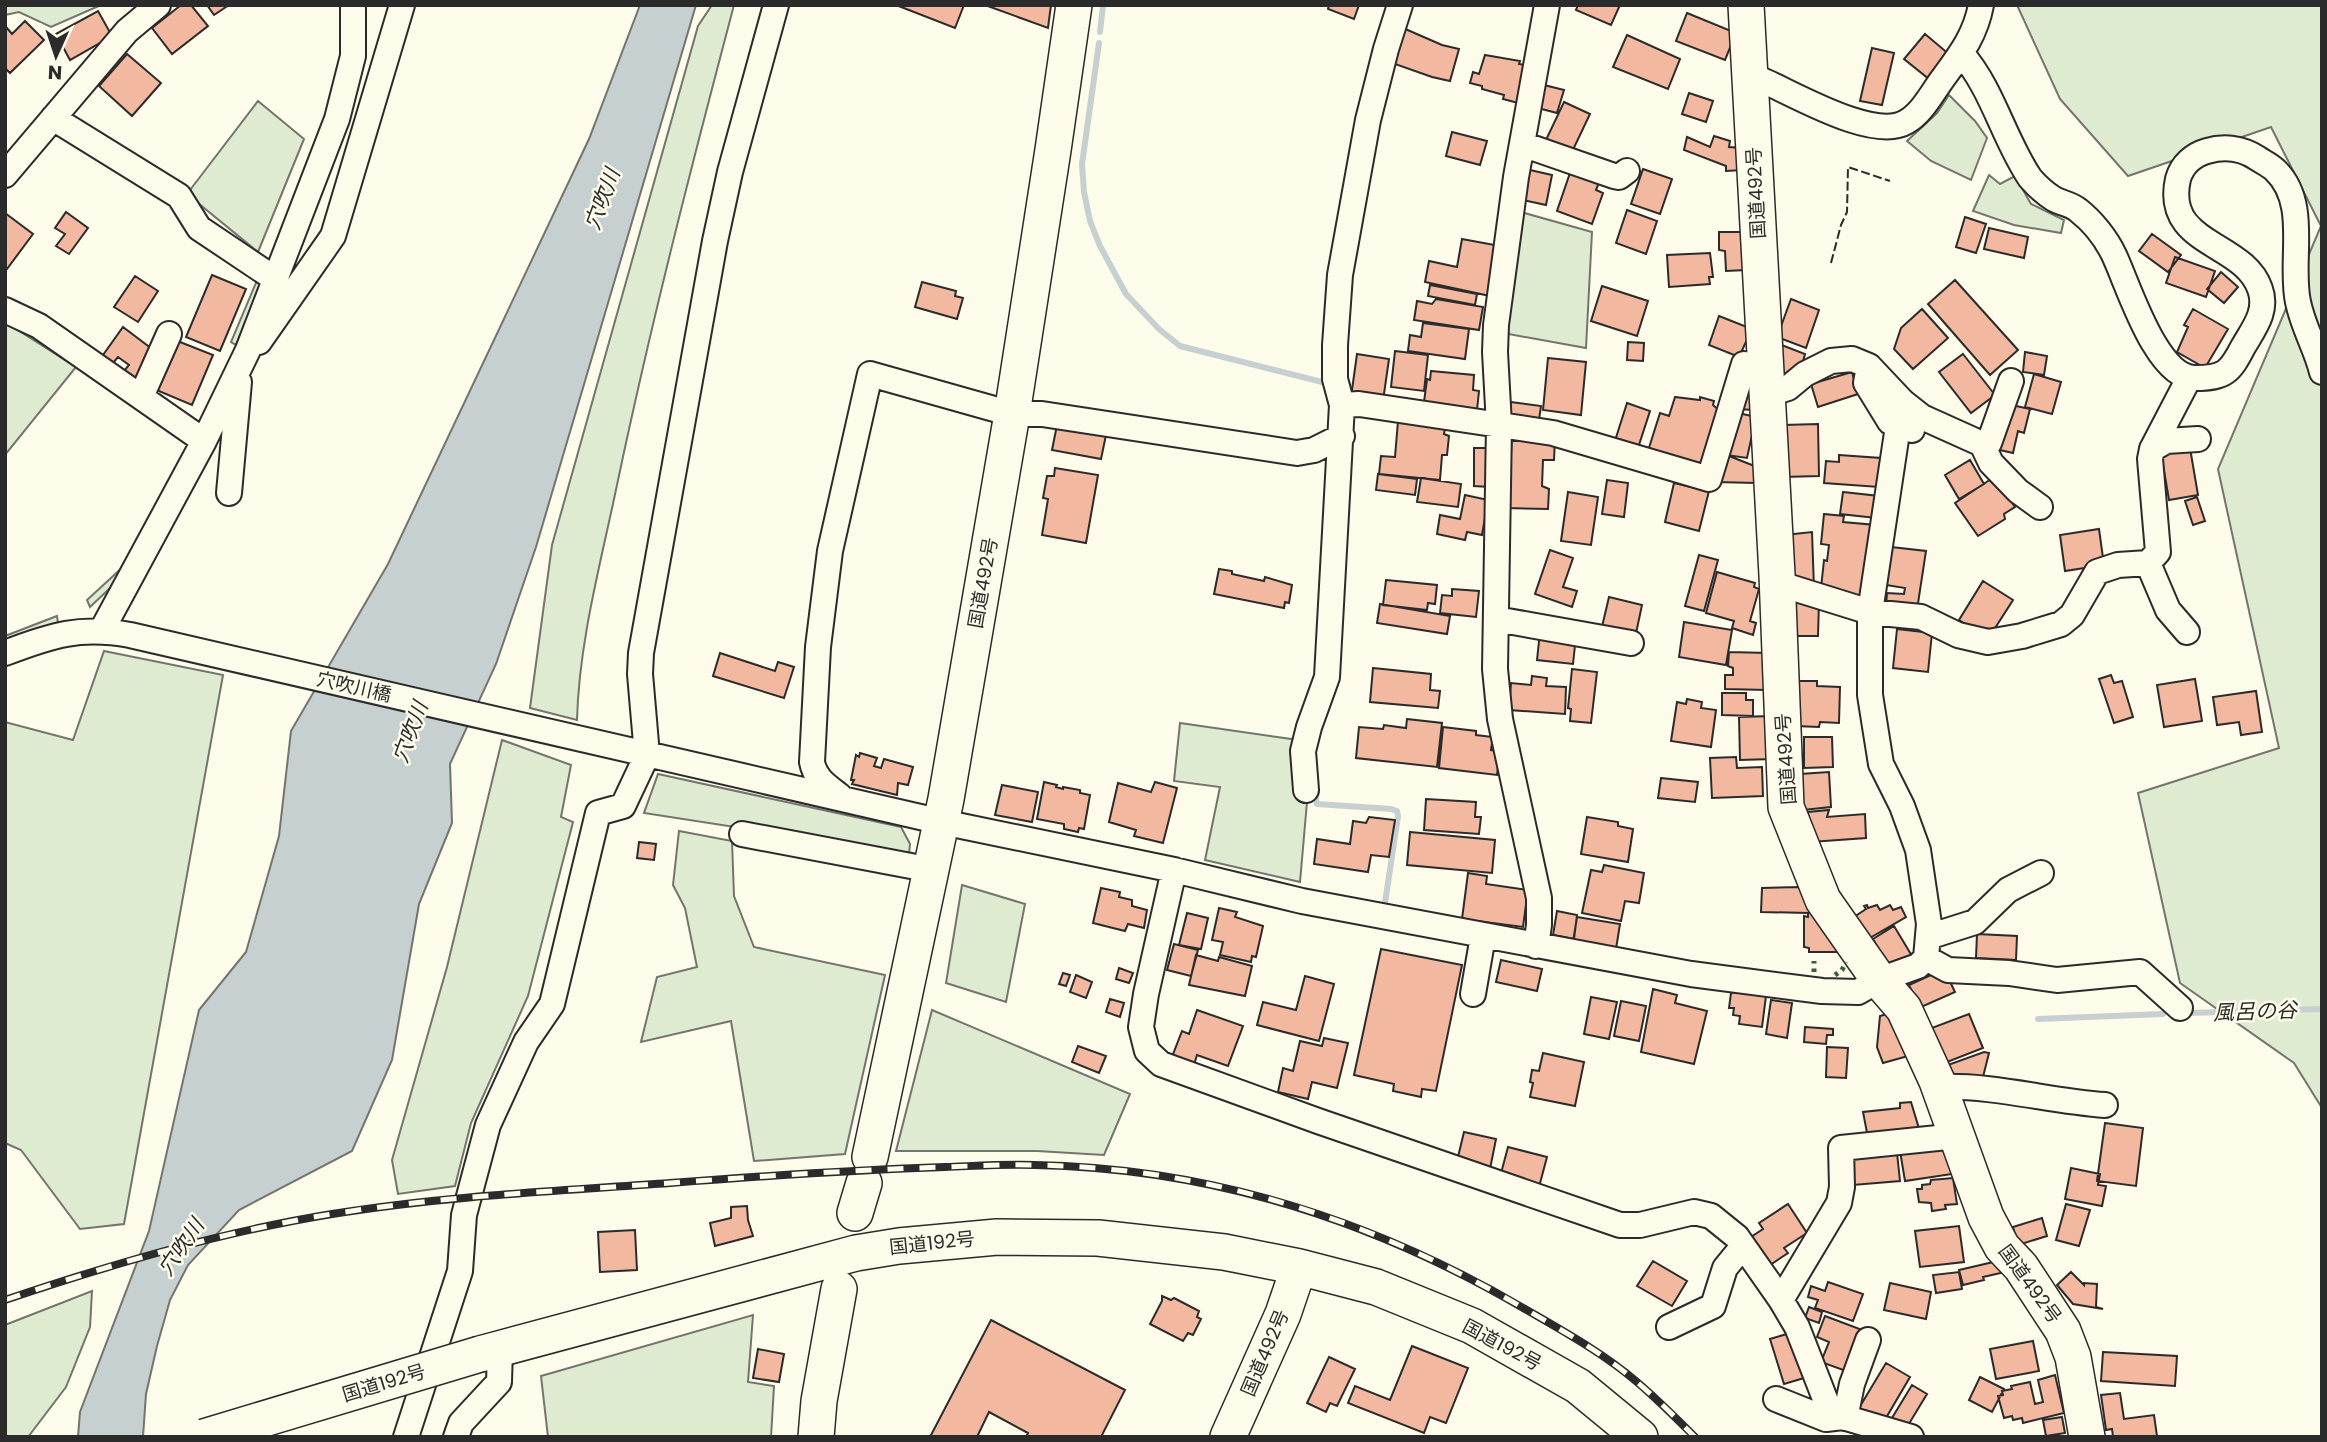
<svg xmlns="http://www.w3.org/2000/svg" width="2327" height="1442" font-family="Poppins,'Noto Sans JP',sans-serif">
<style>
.green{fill:#deebd1;stroke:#74746e;stroke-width:2}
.water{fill:#c7d0d0;stroke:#74746e;stroke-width:2}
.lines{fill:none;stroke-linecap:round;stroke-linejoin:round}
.stream{stroke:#c7d0d0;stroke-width:6}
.building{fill:#f2b8a0;stroke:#2b2b2b;stroke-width:2}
.minor-casing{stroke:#2b2b2b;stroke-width:28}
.highway-casing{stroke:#2b2b2b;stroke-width:38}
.minor{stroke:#fdfbea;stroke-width:24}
.highway{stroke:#fdfbea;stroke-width:35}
.rail-casing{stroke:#2b2b2b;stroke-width:8}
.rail{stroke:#fdfbea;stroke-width:5;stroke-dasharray:16;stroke-linecap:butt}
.highway-bridge-casing{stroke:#2b2b2b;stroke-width:38;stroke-linecap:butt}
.highway-bridge{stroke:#fdfbea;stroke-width:35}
.hedge{stroke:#34623c;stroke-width:5;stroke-dasharray:3.5 5;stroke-linecap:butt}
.fence{stroke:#2b2b2b;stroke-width:2;stroke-dasharray:9 3.5;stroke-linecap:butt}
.labels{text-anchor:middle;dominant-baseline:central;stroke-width:5;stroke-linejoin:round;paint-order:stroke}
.street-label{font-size:19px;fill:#2b2b2b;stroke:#fdfbea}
.water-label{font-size:21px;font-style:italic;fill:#2b2b2b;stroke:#fdfbea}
</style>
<rect width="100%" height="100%" fill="#fdfbea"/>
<path class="green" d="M5,5h96l-50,22 -32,-15 -14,3z
M712,5h22c-42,159 -83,318 -117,480 -16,77 -38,156 -40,235l-47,-12 22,-163 146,-519z
M2017,5h305v1103l-28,-45 -114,-80 -42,-190 141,-45 -61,-279 103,-243 -50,-99 -143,49 -68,-77z
M1949,95l26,26 12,17 -16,42 -40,-19 -24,-20 30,-28z
M258,101l46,38 -46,113 -71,-58z
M1989,175l11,9 15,-8 16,28 33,16 -3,13 -47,-8 -41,-14z
M1521,212l71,20 -6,116 -83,-15z
M258,278l5,2 -27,65 -5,-3z
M5,322l71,45 -71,88z
M123,567l3,6 -36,34 -3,-7z
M57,616l1,7 -53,18v-5z
M104,651l119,24 -99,549 -44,5 -59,-79 -16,-7v-421l68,18z
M1180,723l118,17 9,62 -7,80 -95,-22 15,-73 -46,-6z
M502,740l69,25 -10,52 12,5 -45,174 -57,127 -16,63 -57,8 -6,-34 55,-193z
M658,774l243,53 9,17 -1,10 -265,-41z
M679,831l53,10 2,55 20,51 131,28 -40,179 -91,7 -23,-140 -90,21 16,-65 40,-10 -12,-59 -12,-23z
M962,885l63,19 -19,98 -60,-19z
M932,1010l198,84 -26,61 -67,-4h-141z
M92,1291l-2,36 -24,60 -38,50h-23v-112z
M753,1315l-5,67 26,4 -3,51h-223l-7,-61z"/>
<path class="water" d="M640,5h56l-160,542 -40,117 -46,100 2,59 -33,81 -27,156 -40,91 -113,59 -51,55 -18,35 -13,46 -11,48 -3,43h-65l2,-25 69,-181 50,-221 47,-58 33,-116 12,-105 97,-167 201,-425z"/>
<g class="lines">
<path class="stream" d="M1100,32l3,-27
M1099,43l-17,121 2,28 6,29 10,25 26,48 33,35 21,17 150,38
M1314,791l3,13 74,5 6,2 1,5 -13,87
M2188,1013l134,-4
M2038,1019l125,-5"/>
</g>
<path class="building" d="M181,5h10l17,21 -36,28 -20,-26z
M207,5h22l-15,10z
M896,5h68l-9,23z
M985,5h66l-3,23z
M1329,5h30l-5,14 -26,-10z
M1578,5h42l-9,20 -35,-15z
M98,11l14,25 -42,24 -14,-26z
M1687,13l49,20 -11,27 -49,-19z
M25,21l19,19 -34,33 -5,-5v-38l2,-2 5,6z
M1403,28l39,17 17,4 -9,32 -18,-4 -40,-14z
M1925,34l25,21 -21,24 -25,-20z
M1627,35l53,24 -12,30 -55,-22z
M1872,48l22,5 -12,52 -22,-4z
M127,54l34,29 -29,33 -33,-30z
M1485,55l35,6 -1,3 6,1 -3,39 -19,-5 1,-4 -22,-6v-3l-12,-3 3,-11 6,2z
M1540,84l24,6 -7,23 -23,-6z
M1689,93l24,8 -7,21 -24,-8z
M1564,102l26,12 -19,40 -26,-12z
M1452,132l35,9 -7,24 -34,-9z
M1714,136l16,5 -1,6 14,1v22l-17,1v-5l-42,-16 3,-13 23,10z
M1643,169l29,10 -12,35 -29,-10z
M1530,170l22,5 -6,30 -23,-5 5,-29z
M1571,170l29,10 -4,10 7,3 -11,31 -35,-13z
M1627,210l30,11 -11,33 -30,-11z
M66,212l22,16 -19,26 -13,-8 9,-12 -10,-6z
M5,213l28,21 -26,35 -2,-1z
M1965,217l21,7 -10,29 -20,-6z
M1989,228l39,9 -4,21 -40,-9z
M1719,232h25l2,38 -20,1 -1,-20 -6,-1z
M2152,234l29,21 -13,17 -29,-21z
M1462,239l38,7 -10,50 -65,-14 4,-21 28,6z
M1710,253l3,24h-4l1,7 -41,3 -2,-32z
M2175,257l40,14 -9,26 -40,-14z
M2221,272l17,15 -14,16 -17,-14z
M212,275l34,14 -26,62 -34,-14z
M135,276l23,15 -20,31 -24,-15z
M1955,280l63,70 -28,25 -62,-71z
M922,282l34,9 -1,5 8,2 -6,21 -42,-12z
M1430,285l47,9 -2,11 -47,-9z
M1602,286l46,15 -11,35 -46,-15z
M1436,299l47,8 -4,23 -65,-10 3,-19 15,3z
M1791,299l28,11 -13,38 -29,-11z
M1922,309l26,29 -35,31 -19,-20 7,-21z
M2193,309l35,20 -23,39 -28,-16 11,-25 -4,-2z
M1719,316l33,13 -13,28 -30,-12z
M1423,323l46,6 -4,30 -57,-8 2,-16 11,2z
M123,327l33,25 -21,27 -11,-8 5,-6 -11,-8 -5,6 -10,-8z
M175,340l38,15 -21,50 -38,-16z
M1628,342l16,1 -1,18 -16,-1z
M1779,344l26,10 -5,18 -7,6 -13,-4z
M1395,351l33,4 -4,36 -33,-4z
M2025,352l22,4 -3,19 -21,-3z
M1357,354l32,5 -6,42 -32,-4z
M1963,354l32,41 -24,18 -32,-41z
M1548,358l38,4 -5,53 -38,-5z
M1431,371l43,4 -1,15 6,1 -2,19h-54l4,-31 3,1z
M1852,372l6,22 -40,13 -7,-23z
M2034,374l27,8 -9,32 -27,-7z
M1738,386l18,1 -1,23 -19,-1z
M1675,397l25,3v-3l14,4 -1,4 9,8 -20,58 -55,-17 13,-41 9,3z
M1511,402l30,4 -3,21 -30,-4z
M1627,403l23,8 -14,43 -23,-7z
M2007,404l23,5 -6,24 -6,-2 -5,22 -22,-5z
M1734,412l22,5 -9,41 -21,-3z
M1398,421l48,2 -2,11 5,2 -2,19h-5l-2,25 -61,-6 2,-18 14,1z
M1818,424l1,52 -36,1v-52z
M1057,425l49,10 -5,24 -49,-9z
M1512,432l43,6 -1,22h-11l-1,26 7,3 -1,20 -43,-1 2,-54h4z
M1474,448h17l-1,39 -16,-1z
M2190,448l8,47 -29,5 -8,-47z
M1724,454l33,13 -1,16 -40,-1z
M1839,455l42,3 -2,29 -55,-4 2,-22 13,1z
M1970,460l14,24 -25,15 -14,-24z
M1055,468l43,7 -12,68 -44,-8 6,-36 -5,-1 4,-22h7z
M1378,474l39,5 -2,16 -39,-5z
M1994,477l21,30 -11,7 1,5 -27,17 -23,-33z
M1421,478l40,6 -3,23 -41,-5z
M1607,480l21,3 -4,34 -22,-3z
M1674,483l35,8 -10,40 -34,-9z
M1568,492l30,5 -7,48 -30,-4z
M1843,492l36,4 -3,22 -36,-4z
M1465,495l23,5 -6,35 -15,-3 -2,8 -28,-6 3,-19 20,4z
M2197,497l8,24 -12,4 -8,-24z
M1824,514l20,2 -1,6 33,3 -7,76 -48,-13 3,-28 3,1 2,-16 -8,-1z
M2099,529l5,36 -39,6 -5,-36z
M1812,532l2,56 -27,-8 -2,-45z
M1891,547l35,4 -9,59 -31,-3 1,-14 17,1 1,-6 -19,-3z
M1550,550l23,8 -10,29 14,4 -5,16 -37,-13z
M1699,555l19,5 -14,51 -19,-5z
M1219,569l13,2v3l32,7 1,-4 27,8 -3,18 -4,-1 -1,6 -70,-14z
M1717,572l38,11 -1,4 5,2 -9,32 6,2 -3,12 -21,-7 2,-7 -28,-8z
M1386,580l51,5 -2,19 -7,-1 -1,7 -44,-5z
M1983,581l30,19 -25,39 -29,-19z
M1452,589l27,2 -3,26 -36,-4 2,-18 10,1z
M1609,597l33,8 -7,33 -34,-7z
M1796,601h23l-1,35h-23z
M1380,604l70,12 -3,18 -70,-11z
M1684,622l48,8 -6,35 -47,-8z
M1897,629l35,4 -4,39 -35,-4z
M1540,632l36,4 -3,28 -36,-4z
M1729,652l39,1 -1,37 -42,-1v-14h8v-7l-5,-2z
M720,653l55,18 3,-9 16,5 -10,31 -71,-22z
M1373,668l58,6 -1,16 10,1 -2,17 -68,-6z
M1572,669l25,3 -6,51 -21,-2 1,-12 -3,-1z
M2111,675l3,8 8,-2 11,36 -19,6 -15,-44z
M1532,676l15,2 -1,8 20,1 -1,27 -56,-4 2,-27 20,2z
M2195,679l7,42 -38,6 -7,-42z
M1797,681h20v5l23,1 -1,36 -19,-1 -1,5 -24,-1z
M2256,691l6,41 -21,3 -2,-13 -22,3 -4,-28z
M1722,693h24v7h7v16l-31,-1z
M1687,699l15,3 -1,6 15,2 -5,37 -40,-6 6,-39 9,2z
M1771,716l1,43 -32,1 -1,-43z
M1407,719l35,4 -5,44 -81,-9 3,-31 24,2 1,-4 22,3z
M1443,727l33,4v4l17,2 -2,13 9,1 -3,24 -58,-7z
M1804,737h28l1,30 -29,1z
M860,753l17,5 -3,8 7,2 3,-9 29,8 -5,18 -10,-2 -1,12 -45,-11 2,-4h-3l5,-25 3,2z
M1736,757l1,11 25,-1 1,29 -51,2 -2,-40z
M1829,772l2,35 -28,3 -3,-36z
M1661,778l37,4 -3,20 -37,-4z
M1044,782l13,3 -1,2 7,2v-2l17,3v3l10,2 -6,34 -5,-1 -1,4 -14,-3v-5l-27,-5z
M1155,782l22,6 -14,55 -29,-7 2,-6 -27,-8 9,-39 33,9z
M1002,785l36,7 -6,30 -37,-7z
M1426,799l50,3 -1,15h6l-2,17 -55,-4z
M1829,810l-2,7 38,-3 1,24 -55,4 -3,-30z
M1369,817l26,3 -6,37 -18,-2 -3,17 -54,-8 3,-25 33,5 3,-23 13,2z
M1587,817l31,5v4l15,3 -5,33 -47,-8z
M1410,832l85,8 -3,33 -85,-8z
M639,842l17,2 -2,16 -17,-2z
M1604,865l40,8 -5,30 -14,-2 -4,20 -39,-8 9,-43 11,2z
M1468,873l19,3 -1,8 42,6 -5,37 -61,-8z
M1801,887l39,65h-31v-4l-5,-1v-31l4,1v-4l-47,-1 1,-24z
M1101,888l19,4 -1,5 13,3v6l15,4 -3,18 -16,-4 -3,7 -32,-8z
M1867,905l1,3 9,-3 3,5 10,-5 3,5 8,-3 5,10 -38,22 -14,-22 12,-8 -2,-3z
M1219,908l18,4 -2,5 28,9 -7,31 -4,-1 -1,6 -31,-7 3,-13 -11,-2z
M1557,911l20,4 -3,24 -21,-4z
M1187,913l21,5 -7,31 -22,-4z
M1577,917l43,7 -4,25 -43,-7z
M1894,926l21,35 -25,8 -17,-30z
M1977,934l40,2 -1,24 -40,-2z
M1174,944l24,6 -7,26 -24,-6z
M1381,949l81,16 -26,126 -14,-2 -1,8 -28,-6 1,-7 -40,-9z
M1196,955l22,6 1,-4 33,9 -7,30 -56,-11z
M1501,960l41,9 -5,22 -41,-9z
M1119,968l14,5 -4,10 -13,-4z
M1944,969l11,23 -36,16 -10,-23z
M1063,973l7,2 -4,11 -7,-2z
M1076,975l16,7 -6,16 -16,-6z
M1305,976l29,8 -15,57 -62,-16 6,-23 33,8z
M1653,989l24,6 -2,8 32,8 -13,53 -53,-12z
M1736,992l30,4 -4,31 -23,-3 1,-8 -7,-1 1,-7h-5l2,-15z
M1591,997l26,5 -8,37 -25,-5z
M1110,999l14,4 -4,14 -14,-5z
M1771,1000l21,3 -5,35 -21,-4z
M1621,1001l25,5 -7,35 -25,-5z
M1197,1010l46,16 -15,40 -31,-11 -3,10 -22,-8 10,-26 7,3z
M1887,1014l19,31 2,11 -25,7 -6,-16 3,-31z
M1969,1014l14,34 -41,16 -13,-35z
M1805,1027l28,2v6h-6l-1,9 -22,-2z
M1324,1038l24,5 -11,45 -25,-6 -4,17 -30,-7 5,-24 10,3 7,-30 22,5z
M1078,1046l28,10 -7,17 -27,-11z
M1827,1047l21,1 -2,30 -20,-1z
M1984,1052l5,1 -6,24h-34l-4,-11z
M1543,1053l41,9 -9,44 -45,-9 3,-14 -3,-1 2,-12 7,1z
M1911,1102l9,30 -52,6 -5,-26 37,-4v-5z
M2105,1123l38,5 -7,58 -39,-5z
M1464,1132l32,7 -6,30 -33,-8z
M1946,1144l6,30 -47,7 -5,-30z
M1508,1147l39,10 -8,30 -39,-10z
M1897,1153l3,28 -47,4 -2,-28z
M2071,1168l29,6 -2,11 8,1 -4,20 -37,-7z
M1953,1178l4,26 -12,1 1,4 -14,2 -1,-8 -12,-1 -2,-13h5v-4l8,-1 1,-4z
M1788,1204l19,29 -23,15 4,5 -18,12 -19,-28 12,-8 -4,-6z
M2066,1204l24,6 -11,36 -23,-6z
M747,1206l1,14 5,16 -38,10 -5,-23 21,-5v-11z
M2042,1218l5,18 -29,9 -5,-18z
M1959,1226l5,36 -44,5 -5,-36z
M635,1230l2,40 -37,2 -2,-40z
M2002,1260l3,12 -22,5 1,3 -21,5 -4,-15z
M1653,1261l34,20 -15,25 -35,-20z
M1959,1272l3,17 -26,4 -3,-18z
M2071,1272l13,13v-2l13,1 -1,23 7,2 -30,-5 -16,-19z
M1828,1282l35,12 -10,27 -38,-13 3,-8 -10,-3 3,-11 14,5z
M1890,1283l41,9 -5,27 -42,-9z
M1162,1296l9,4 3,-2 25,13 -2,6 4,2 -8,16 -5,-2 -5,8 -33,-17 12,-23z
M1809,1307l13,5 -3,11 -14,-5z
M1825,1316l40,15 -19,40 -25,-9 8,-20 -12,-5z
M991,1320l134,70 -24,47h-75l2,-4 -39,-21 -12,25h-47z
M1790,1333l14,45 -20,6 -14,-45z
M2033,1341l6,30 -43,8 -6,-30z
M1412,1346l56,22 -22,55 -16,-6 -6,16 -76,-30 7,-17 35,14z
M758,1349l26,5 -5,28 -26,-4z
M2103,1352l74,4 -2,30 -74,-5z
M1329,1357l26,12 -18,37 -7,-3 -4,9 -19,-9z
M1886,1363l24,14 -27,46 -24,-15z
M2055,1375l9,38 -41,10 -1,-5 -9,2 -1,-4 -8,2 -6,-22 5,-1 -1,-4 10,-2 -1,-3 19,-4 5,22 8,-2 -5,-22z
M1980,1377l24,12 -12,23 -23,-12z
M1912,1385l15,9 -20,33 -15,-9z
M2120,1393l4,26 30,-4 3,21 -44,1 -1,-8 -6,1 -5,-35z
M2062,1417l3,16 -19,3 -3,-16z"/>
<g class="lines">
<defs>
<path id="minor" d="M1961,53c32,36 42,85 69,125 6,7 16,16 24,21 7,4 17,5 24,11 14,11 28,28 36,45 14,29 42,123 81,123 30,0 35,-6 48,-31 11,-19 25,-36 17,-58 -16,-48 -97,-43 -82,-110 4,-14 15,-24 29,-28 17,-5 35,-3 50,7 6,4 13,7 18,12 35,33 14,90 23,132 5,25 18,46 24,70
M1750,79l14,2c32,14 110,60 142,41 15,-8 25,-27 35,-41 18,-25 34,-44 40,-76
M53,118l126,78 20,32 76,51
M1522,144l92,32 5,1 8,-6
M5,175l122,-144 31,-26
M5,310l34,16 165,115
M259,342l74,-106 69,-231
M1869,366l-3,17 24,39 22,8
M1766,395l22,-7 17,-14 26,-13 21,-2 17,7 34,36 19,15 60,27 9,19 27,28 22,16
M141,397l28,-63
M1342,405l-7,-26v-34l5,-70 28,-155 18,-71 14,-44
M1982,444l7,-1 22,-62
M2152,449l37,-71
M229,493l10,-111
M2148,563l10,-11 -8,-93 2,-10 14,-8 32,-2
M1777,583l93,29 51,5 37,18 30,7 34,-6 39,-12 11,-9 25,-43 21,-7 30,-2 20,47 19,22
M1496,619l135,24
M102,630l102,-189 44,-91 89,-231 16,-63v-51
M5,653c47,-18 75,-27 125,-18l812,187 232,48 128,31 389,73 131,17 36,1 21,-12 39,-14 8,-8 3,-34 -11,-74 -16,-44 -21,-42 -11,-69v-83l28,-186
M1306,790l-3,-39 6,-24 18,-50 15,-272 17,-1 194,29 156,46 35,-115 21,5
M840,796c-13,-10 -25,-17 -28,-34l6,-115 12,-96 40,-177 142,40h30l255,39 17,-3 28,-14
M742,834l190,36
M1174,870l-28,124 -5,33 6,24 14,13 157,57 302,104h20l54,-13 17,4 26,21 44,63 16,27 30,77 16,13 68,20
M1928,937l47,-15 33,-32 33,-17
M1536,946l3,-21v-27l-39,-179 -5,-50 4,-244 -4,-73 1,-27 20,-148 31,-172
M1926,958l22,12 61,3 48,7 83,-8 40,36
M1473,994l10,-58
M1939,1087c57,-2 109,14 166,18
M1781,1300l58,-97 3,-16 -1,-39 116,-12
M1669,1327l44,-21 12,-38 18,-22
M1776,1399l50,20 17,-2
M1845,1418l7,-34 16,-44
M406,1437l54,-166 4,-56 24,-90 38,-83 26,-38 46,-191 25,-7 24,-51 -7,-81 1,-21 74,-412 15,-69 46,-167
M456,1437l5,-14 38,-41 1,-33"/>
<path id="highway" d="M1746,5l31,570 9,232 37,93 56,80 25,29 33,72 49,136 16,30 19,20 42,64 10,26 14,80
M870,1157l76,-358 66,-385 41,-264 21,-145
M855,1213l9,-30
M480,1354l376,-101 43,-7 98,-9 101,1 126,14 75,15 77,20 96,39 106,60 62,51
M816,1437l3,-36 20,-112
M1228,1437l55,-123 16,-47"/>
</defs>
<use href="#minor" class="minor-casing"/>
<use href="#highway" class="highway-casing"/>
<use href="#minor" class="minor"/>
<use href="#highway" class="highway"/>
<defs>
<path id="rail" d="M5,1300c107,-36 216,-68 327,-86 112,-18 225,-23 338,-31 92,-7 183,-13 275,-16 30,-1 60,-3 90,-2 177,3 338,55 490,144 38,22 78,44 112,73 20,17 39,36 58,55"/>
</defs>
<use href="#rail" class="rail-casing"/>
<use href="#rail" class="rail"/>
<defs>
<path id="highway-bridge" d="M204,1437l276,-83"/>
</defs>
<use href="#highway-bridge" class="highway-bridge-casing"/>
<use href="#highway-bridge" class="highway-bridge"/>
<path class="hedge" d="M1814,972v-11
M1835,975l7,-5 4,-8"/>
<path class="fence" d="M1831,263l10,-38 6,-13 1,-45 42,14"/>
</g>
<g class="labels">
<g class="street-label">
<text transform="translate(1756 193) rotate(-93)">国道492号</text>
<text transform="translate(983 583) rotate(-80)">国道492号</text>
<text transform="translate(354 687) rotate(13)">穴吹川橋</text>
<text transform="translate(1786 759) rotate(-94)">国道492号</text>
<text transform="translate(932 1243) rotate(-6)">国道192号</text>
<text transform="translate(2030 1284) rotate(54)">国道492号</text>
<text transform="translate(1502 1345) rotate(28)">国道192号</text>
<text transform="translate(1265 1353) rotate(-67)">国道492号</text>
<text transform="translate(384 1383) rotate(-17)">国道192号</text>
</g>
<g class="water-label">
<text transform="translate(602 199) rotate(-70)">穴吹川</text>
<text transform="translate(410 732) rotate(-70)">穴吹川</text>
<text transform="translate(2255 1011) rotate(-2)">風呂の谷</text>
<text transform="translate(181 1247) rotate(-56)">穴吹川</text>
</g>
</g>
<rect width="2327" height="1442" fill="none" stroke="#2b2b2b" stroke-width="14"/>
<g transform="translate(56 56) rotate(183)" stroke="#fdfbea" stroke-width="5" paint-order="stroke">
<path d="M0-5L12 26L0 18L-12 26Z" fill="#2b2b2b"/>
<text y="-10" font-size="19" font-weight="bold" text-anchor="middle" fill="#2b2b2b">N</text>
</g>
</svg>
